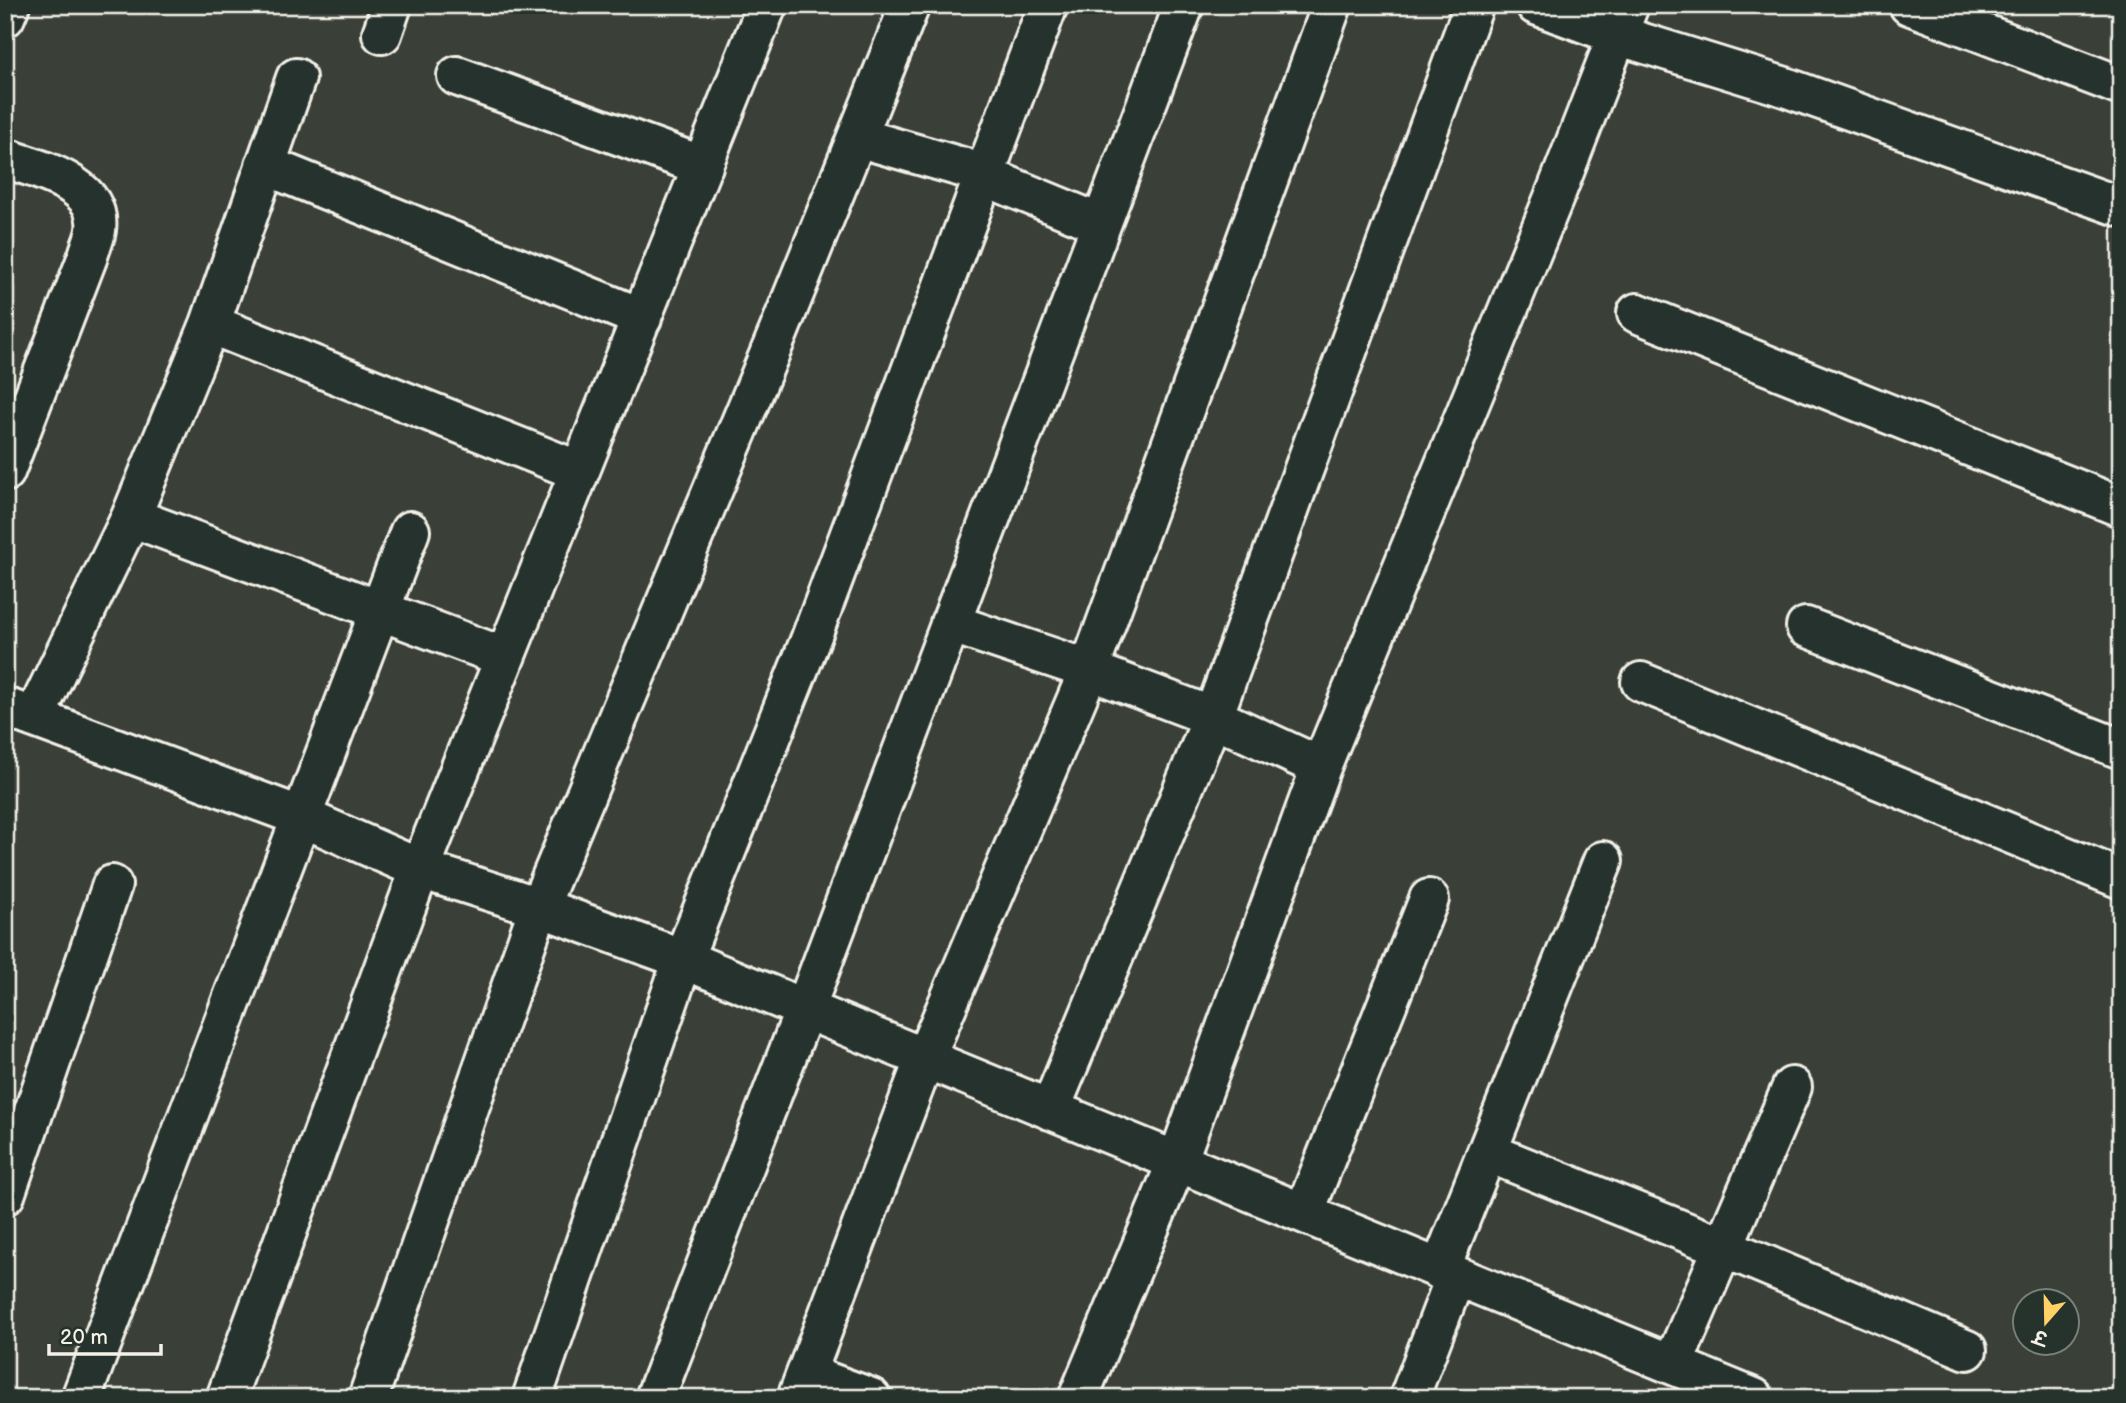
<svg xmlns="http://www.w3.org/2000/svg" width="2126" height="1403" font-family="'Balsamiq Sans','Playpen Sans Deva',sans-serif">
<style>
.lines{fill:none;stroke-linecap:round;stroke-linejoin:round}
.minor-casing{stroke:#f4f1e8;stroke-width:44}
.minor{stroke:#26332d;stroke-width:38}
</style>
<rect width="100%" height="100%" fill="#3a4038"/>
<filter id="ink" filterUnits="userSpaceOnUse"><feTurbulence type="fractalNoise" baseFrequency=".0143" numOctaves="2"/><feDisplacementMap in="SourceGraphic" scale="14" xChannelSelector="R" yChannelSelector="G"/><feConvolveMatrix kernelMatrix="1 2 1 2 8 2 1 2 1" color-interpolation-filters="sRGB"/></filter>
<g filter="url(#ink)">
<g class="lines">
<defs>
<path id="minor" d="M1536,5l81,30 168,52 336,120
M1909,5l212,81
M5,17l5,-12
M382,34l10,-29
M457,76l246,90
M857,137l108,31 136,56
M5,158c34,12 97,25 91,72 -1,8 -6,18 -8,26l-83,216
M265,165l377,153
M1637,313l484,194
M210,324l369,147
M131,517l373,140
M950,623l139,47 124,47 108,50
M1806,627l315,122
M1641,682l480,197
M5,707l297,110 118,52 119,38 144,52 1071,439
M34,718l97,-201 79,-193 86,-246
M1050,1110l163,-393 261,-712
M1487,1152l236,95 244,103
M5,1195l107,-310
M1304,1213l125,-314
M1673,1364l119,-277
M806,1374l65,24
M81,1398l329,-867
M226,1398l194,-529 347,-864
M368,1398l171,-491 240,-576 131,-326
M532,1398l151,-439 128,-321 237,-633
M655,1398l150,-389 379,-1004
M797,1398l128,-340 164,-388 243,-665
M1078,1398l99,-236 144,-395 236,-577 72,-185
M1409,1398l46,-120 -15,-8 163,-409"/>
</defs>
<use href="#minor" class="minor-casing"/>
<use href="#minor" class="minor"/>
</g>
</g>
<rect width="2126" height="1403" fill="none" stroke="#26332d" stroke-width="28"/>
<rect x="14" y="14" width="2098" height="1375" fill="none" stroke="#f4f1e8" stroke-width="2.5" filter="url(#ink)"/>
<g transform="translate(2046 1322) rotate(200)"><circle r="33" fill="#26332d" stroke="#787f78" stroke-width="2"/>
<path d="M0-5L12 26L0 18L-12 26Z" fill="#ffd166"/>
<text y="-10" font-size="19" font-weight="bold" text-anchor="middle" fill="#f4f1e8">उ</text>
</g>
<path d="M49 1344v10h112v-10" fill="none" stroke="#f4f1e8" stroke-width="3.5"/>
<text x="60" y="1344" font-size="21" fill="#f4f1e8" stroke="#26332d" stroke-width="5" paint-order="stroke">20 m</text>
</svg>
